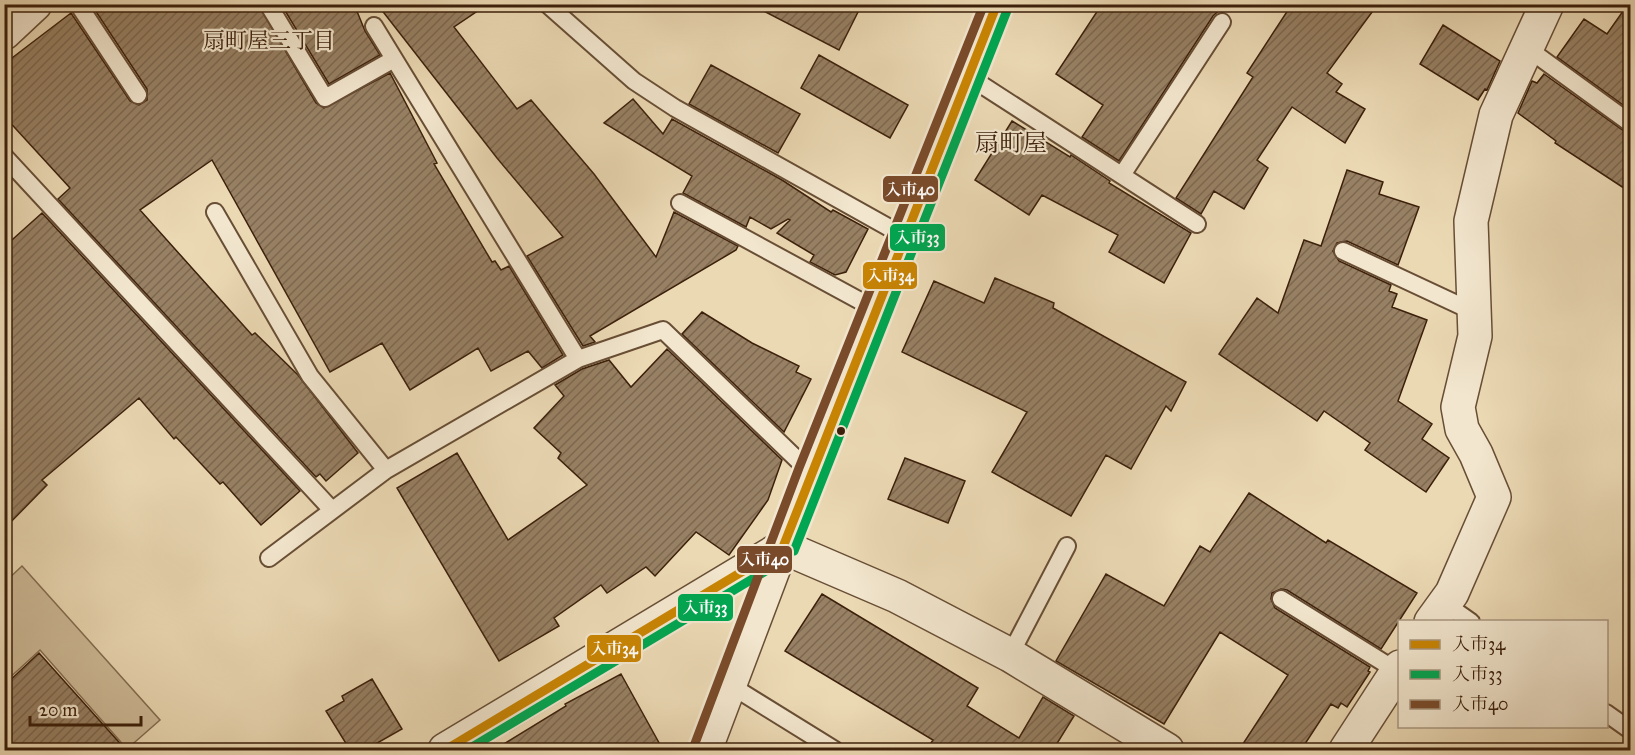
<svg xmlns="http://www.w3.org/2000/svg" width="1635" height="755" font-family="'IM FELL Great Primer','Noto Serif JP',serif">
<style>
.green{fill:#cdba97;stroke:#846d51;stroke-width:1.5}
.building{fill:url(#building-hatch);stroke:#3c200b;stroke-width:1.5}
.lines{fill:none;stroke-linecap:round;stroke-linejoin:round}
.service-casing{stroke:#684e35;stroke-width:20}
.minor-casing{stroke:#684e35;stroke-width:36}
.tertiary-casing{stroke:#684e35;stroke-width:36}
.service{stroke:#f2e6ce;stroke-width:16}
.minor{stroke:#f2e6ce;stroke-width:33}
.tertiary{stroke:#f2e6ce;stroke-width:33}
.bus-1-casing{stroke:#f2e6ce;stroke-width:14}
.bus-2-casing{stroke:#f2e6ce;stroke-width:14}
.bus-3-casing{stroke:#f2e6ce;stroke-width:14}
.bus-1{stroke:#c88403;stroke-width:9}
.bus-2{stroke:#00a651;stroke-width:9}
.bus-3{stroke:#7a4b2a;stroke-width:9}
.bus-dot{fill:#3c200b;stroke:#f2e6ce;stroke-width:2}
.labels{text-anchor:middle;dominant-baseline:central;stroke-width:4.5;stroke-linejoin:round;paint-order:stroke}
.neighbourhood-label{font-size:22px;fill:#3c200b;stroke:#f2e6ce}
.quarter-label{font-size:24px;fill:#3c200b;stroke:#f2e6ce}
.line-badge{stroke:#f2e6ce;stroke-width:2}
.badge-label{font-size:16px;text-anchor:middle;font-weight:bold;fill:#fff}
</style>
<defs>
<pattern id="building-hatch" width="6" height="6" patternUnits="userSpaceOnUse" patternTransform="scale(1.5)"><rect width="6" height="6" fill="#978063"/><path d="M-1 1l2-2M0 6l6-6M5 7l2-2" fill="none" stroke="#7c6850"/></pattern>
</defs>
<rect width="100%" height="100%" fill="#ebd9b4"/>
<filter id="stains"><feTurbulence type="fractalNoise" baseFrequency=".00333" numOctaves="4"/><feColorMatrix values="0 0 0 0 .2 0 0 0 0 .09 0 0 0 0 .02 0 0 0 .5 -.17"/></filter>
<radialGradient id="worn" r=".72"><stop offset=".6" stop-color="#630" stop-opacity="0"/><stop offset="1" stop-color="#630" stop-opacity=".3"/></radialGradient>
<path class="green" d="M22,566l138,154 -33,29 -87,-99 -35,32v-100z"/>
<path class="building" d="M91,4h167l58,99 8,5 66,-35 47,90 -3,1 58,98 3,-1 6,9 8,-4 54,89 -21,13 -14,-17 -37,20 -13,-23 -68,42 -28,-47 -52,29 -118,-212 -72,50 112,125 3,-2 43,42 60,78 -32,28 -6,-7 -4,3 -258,-278 12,-11 -66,-72v-52l67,-51 59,88 9,4 8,-5v-11z
M281,4h73l11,27 15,24 -51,29z
M377,4h111l-34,23 63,82 14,-9 63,74 62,83 18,-45 64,34 -2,4 -146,86 5,6 -12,4 -56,-90 36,-19 -66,-79z
M750,4h112l-23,46z
M1102,4h124l-13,12 -94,145 -37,-24 21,-32 -47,-31z
M1292,4h86l-51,69 15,11 -6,8 29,17 -20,34 -53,-36 -35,53 11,8 -24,41 -30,-18 -13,23 -25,-16 77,-121 -6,-4z
M1628,4h2v106l-73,-53 27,-38 23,15z
M1443,25l57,36 -13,29 -2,-1 -7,11 -58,-36z
M819,55l89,50 -18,33 -89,-50z
M711,65l89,49 -22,39 -89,-49z
M1544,74l80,57 6,2v59l-75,-49 1,-2 -38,-28 14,-32 5,2z
M633,99l30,35 9,-15 110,61 49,32 2,-2 35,19 -22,43 -11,3 -25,-13 4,-7 -37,-22 13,-13 -2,-1 -17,10 -21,-12 -4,10 -63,-34 9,-17 -88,-53z
M1012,121l58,36 1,-2 39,26 -1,2 82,50 -27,50 -55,-31 9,-17 -76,-40 -13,20 -54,-35z
M1347,170l36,12 -4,12 40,13 -21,58 -51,-24 -10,2 -4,8 6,10 52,24 -2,6 8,3 -5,13 35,13 -29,81 34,23 -10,15 27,19 -23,34 -61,-42 5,-7 -46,-32 -7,10 -98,-67 38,-56 21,15 26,-73 17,6z
M42,213l258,278 -39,34 -38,-43 -3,2 -44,-47 -2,2 -35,-41 -97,82 5,5 -43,44v-282z
M995,278l59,25 -1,5 133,74 -15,29 -5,-5 -35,63 -25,-14 -35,61 -79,-44 35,-60 -125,-60 32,-71 50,22z
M702,312l50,31 47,23 -3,6 15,7 -27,53 -102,-98z
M667,349l115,111 -14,40 -39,55 -33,-23 -41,44 -9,-9 -39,26 -6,-8 -47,33 5,8 -60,35 -102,-173 60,-35 51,87 79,-55 -29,-27 3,-5 -27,-25 30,-32 -9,-11 27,-16 27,-9 22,27z
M905,458l60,23 -17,42 -60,-24z
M1249,493l77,50 2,-3 89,53 -36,56 -94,-59 -6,-1 -9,4 -1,6 4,9 95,59 -2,4 2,1 -23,35 -6,-4 -3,5 -7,-4 -30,46h-62l49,-75 -68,-43 -56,92 -108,-63 50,-87 58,32 36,-60 10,6z
M822,594l156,94 -11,18 52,32 24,-41 31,19 -21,34h-127l7,-10 -148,-89z
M39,653l87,97h-122v-64z
M621,674l42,76h-169l72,-44 -1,-2z
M372,679l30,50 -37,21h-15l-24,-39 18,-10 -2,-5z"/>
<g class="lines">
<defs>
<path id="service" d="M78,4l60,91
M268,4l57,94 69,-39
M547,4l87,77 41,27 229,128
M374,26l204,333
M1527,48l103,75
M968,76l229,148
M4,156l327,353
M1122,175l100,-153
M680,203l195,106
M215,212l95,164 76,94
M1343,251l133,62
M269,558l117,-88 192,-111 85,-29 147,142
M1281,599l116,72
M1444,603l27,19
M1010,655l57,-109
M730,685l105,65
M1606,713l24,17"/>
<path id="minor" d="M4,33l31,-29
M783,547l114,49 113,59 157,95
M1431,622l21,-29 42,-96 -18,-43 -14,-25 -4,-22 17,-71 -4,-115 25,-106 51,-111
M1346,750l54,-83"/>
<path id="tertiary" d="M445,750l338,-203
M705,750l105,-278 187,-468"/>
</defs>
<use href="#service" class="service-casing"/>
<use href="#minor" class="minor-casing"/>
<use href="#tertiary" class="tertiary-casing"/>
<use href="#service" class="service"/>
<use href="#minor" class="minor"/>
<use href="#tertiary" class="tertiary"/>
<defs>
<path id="bus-1" d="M783,547l214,-543
M445,750l338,-203"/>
<path id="bus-2" d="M794,551l214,-543
M467,750l322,-193"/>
<path id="bus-3" d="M694,746l105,-278 185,-464"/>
</defs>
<use href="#bus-1" class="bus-1-casing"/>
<use href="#bus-2" class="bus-2-casing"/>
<use href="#bus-3" class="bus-3-casing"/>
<use href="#bus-1" class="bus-1"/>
<use href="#bus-2" class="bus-2"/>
<use href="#bus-3" class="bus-3"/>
</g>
<circle class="bus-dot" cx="841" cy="431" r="5"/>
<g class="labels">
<g class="neighbourhood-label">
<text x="269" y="40">扇町屋三丁目</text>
</g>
<g class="quarter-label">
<text x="1011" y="143">扇町屋</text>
</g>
</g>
<g class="line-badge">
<rect x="882" y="175" width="57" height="28" rx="6" fill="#7a4b2a"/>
<rect x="889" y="223" width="57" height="29" rx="6" fill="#00a651"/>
<rect x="862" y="261" width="56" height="29" rx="6" fill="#c88403"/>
<rect x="736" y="545" width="57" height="29" rx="6" fill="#7a4b2a"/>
<rect x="677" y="593" width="57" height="29" rx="6" fill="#00a651"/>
<rect x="586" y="634" width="56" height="29" rx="6" fill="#c88403"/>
</g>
<g class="badge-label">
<text x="910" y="195">入市40</text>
<text x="917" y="243">入市33</text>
<text x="890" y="281">入市34</text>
<text x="764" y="565">入市40</text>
<text x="705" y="613">入市33</text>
<text x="614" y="654">入市34</text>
</g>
<rect width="1635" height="755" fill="none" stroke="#ebd9b4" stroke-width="24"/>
<rect x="6" y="6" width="1623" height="743" fill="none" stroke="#3c200b" stroke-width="3"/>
<rect x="12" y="12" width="1611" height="731" fill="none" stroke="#3c200b" stroke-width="1.5"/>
<rect x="1398" y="620" width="210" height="108" fill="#f2e6ce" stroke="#a99780" stroke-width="1.5"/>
<rect x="1410" y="640" width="30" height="9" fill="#c88403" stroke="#a99780" stroke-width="1.5"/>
<text x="1452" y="650" font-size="18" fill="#3c200b">入市34</text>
<rect x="1410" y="670" width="30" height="9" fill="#00a651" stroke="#a99780" stroke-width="1.5"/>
<text x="1452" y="680" font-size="18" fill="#3c200b">入市33</text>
<rect x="1410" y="700" width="30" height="9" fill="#7a4b2a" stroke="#a99780" stroke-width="1.5"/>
<text x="1452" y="710" font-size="18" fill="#3c200b">入市40</text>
<path d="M30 716v9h111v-9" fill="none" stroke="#3c200b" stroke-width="3"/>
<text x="39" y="716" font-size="18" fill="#3c200b" stroke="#f2e6ce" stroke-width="4.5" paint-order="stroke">20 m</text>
<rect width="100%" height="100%" filter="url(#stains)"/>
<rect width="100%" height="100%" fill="url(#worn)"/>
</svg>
